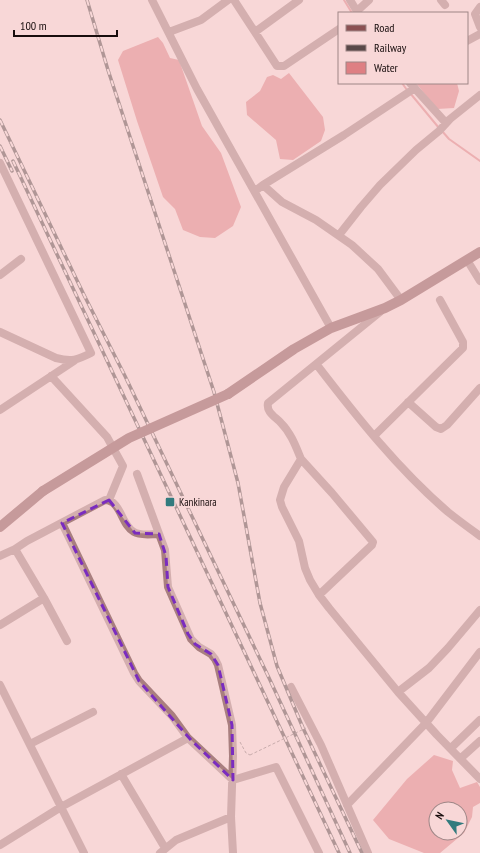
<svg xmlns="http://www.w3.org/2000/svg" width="480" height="853" font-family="'PT Sans Narrow',sans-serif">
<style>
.water{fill:#de7f83;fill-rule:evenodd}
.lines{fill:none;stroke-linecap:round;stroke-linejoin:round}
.stream{stroke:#de7f83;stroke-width:2}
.path{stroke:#8e7878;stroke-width:1;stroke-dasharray:3 2;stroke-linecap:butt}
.minor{stroke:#a97f7f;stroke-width:8}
.secondary{stroke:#8b5052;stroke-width:10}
.rail-casing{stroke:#594848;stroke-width:3.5}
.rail{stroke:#f8d7d7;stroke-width:2;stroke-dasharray:6;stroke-linecap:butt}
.path-bridge{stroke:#8e7878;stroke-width:1;stroke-dasharray:3 2;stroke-linecap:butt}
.secondary-bridge{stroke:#8b5052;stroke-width:10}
.marked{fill:none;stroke:#7b2cbf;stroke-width:3;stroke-dasharray:8 5;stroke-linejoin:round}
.poi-dot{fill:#327b7e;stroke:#f8d7d7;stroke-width:1.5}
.labels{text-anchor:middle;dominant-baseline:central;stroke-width:4;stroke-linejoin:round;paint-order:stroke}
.poi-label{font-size:11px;fill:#180d0d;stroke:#f8d7d7;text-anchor:start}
</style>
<rect width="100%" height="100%" fill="#f8d7d7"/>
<path class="water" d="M158,37l5,6 7,15 9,2 23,66 19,27 20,54 -8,19 -18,12 -15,-1 -17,-7 -8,-21 -12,-12 -26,-76 -19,-61 5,-9z
M289,73l34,44 2,13 -4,11 -28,19 -13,-1 -4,-19 -29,-25 -1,-13 14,-11 7,-14 6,-2 8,4z
M416,83h41l2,8 -5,17 -17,1z
M434,755l19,6 -1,9 8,18 17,-6 3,5v16l-7,4 -1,10 -8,16 -24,20h-16l-35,-14 -16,-19 34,-41zM436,809h24v24h-24z"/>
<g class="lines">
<path class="stream" d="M344,0l8,13
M402,83l5,7
M410,93l29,35
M442,131l7,8 31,22"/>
<path class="path" d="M240,742l6,11 4,2"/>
<path class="minor" d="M152,0l45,89 134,239
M234,0l43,66h7l55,-37
M350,0l8,13
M441,0l4,5
M480,7l-5,7 5,13
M357,11l12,-11
M169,32l32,-12 27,-20
M255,32l44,-32
M467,41l13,-7
M410,83l36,40
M0,163l91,190c-14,7 -19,9 -35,5l-56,-26
M263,185l81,-50 71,-47
M255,191l8,-6 19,17 34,18 36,25 26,24 23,31
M339,235l22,-28 19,-22 36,-35 23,-19 11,-12 30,-24
M467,260l13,21
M0,275l21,-16
M380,312l-112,91c-2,10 8,14 13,20 10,10 15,24 20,36l-17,28 -4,13 2,7 17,34 6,27 5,12 9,15 10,13 69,84 39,43 43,44
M317,365c40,52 81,104 131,147 10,8 21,16 32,24
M51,376l56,61 16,29 -14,34
M408,402l28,25 5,2 6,-4 33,-37
M0,410l74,-49
M374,436l89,-88v-6l-23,-42
M301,459l31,34 41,49 -1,3 -53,50
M137,474l28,76 3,37 23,52 8,8 12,7 4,5 3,6 14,60 1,31 -2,61 2,36
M62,523l72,150 5,8 33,35 16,22 45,42 43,-13 43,86
M0,556l15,-7
M44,598l-29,-49 12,-8 78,-41c16,0 16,25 29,32 6,4 17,2 25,2
M0,625l44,-27 23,43
M0,685l84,168
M291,687l30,58 47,108
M398,692l31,-24 19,-20 32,-38
M30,744l63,-32
M451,748l29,-28
M461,758l19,-17
M121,774l44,74
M347,805l79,-82 54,-71
M0,845l61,-38 127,-69
M160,853l16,-13 55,-23"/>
<path class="secondary" d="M228,394l66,-45 37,-21 54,-20 16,-8 79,-48
M0,527l43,-36"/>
<defs>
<path id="rail" d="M87,0l21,70 106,322 24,91 22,120 17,63 26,62 59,125
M0,120l84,175 41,81 145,304 80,173
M0,146l12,25
M13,161l326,692"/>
</defs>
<use href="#rail" class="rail-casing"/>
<use href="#rail" class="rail"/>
<path class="path-bridge" d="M250,755l56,-27"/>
<path class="secondary-bridge" d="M43,491l86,-53 99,-44"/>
</g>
<path d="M0 0H480V853H0ZM109,500l26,33 24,1 7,22 2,31 20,47 7,10 16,10 7,11 14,60 1,55 -42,-40 -52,-59 -77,-158z" fill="#f8d7d7" fill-opacity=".55" fill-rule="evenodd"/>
<path class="marked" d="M109,500l26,33 24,1 7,22 2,31 20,47 7,10 16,10 7,11 14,60 1,55 -42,-40 -52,-59 -77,-158z"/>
<rect class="poi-dot" x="165" y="497" width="10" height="10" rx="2"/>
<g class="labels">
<g class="poi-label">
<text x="179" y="502">Kankinara</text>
</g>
</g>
<rect x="338" y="12" width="130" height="72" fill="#f8d7d7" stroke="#9e8686"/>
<rect x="346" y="25" width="20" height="6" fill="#8b5052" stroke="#9e8686"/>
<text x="374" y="32" font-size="12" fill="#180d0d">Road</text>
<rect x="346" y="45" width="20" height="6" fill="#594848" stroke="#9e8686"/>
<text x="374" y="52" font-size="12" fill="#180d0d">Railway</text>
<rect x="346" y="62" width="20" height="12" fill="#de7f83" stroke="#9e8686"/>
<text x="374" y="72" font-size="12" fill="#180d0d">Water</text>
<g transform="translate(448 821) rotate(303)"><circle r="19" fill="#f8d7d7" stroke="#9e8686"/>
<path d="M0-3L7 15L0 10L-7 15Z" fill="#327b7e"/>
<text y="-6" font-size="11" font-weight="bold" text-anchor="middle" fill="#180d0d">N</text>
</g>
<path d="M14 30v6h103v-6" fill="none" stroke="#180d0d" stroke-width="2"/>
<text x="20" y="30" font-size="12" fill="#180d0d" stroke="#f8d7d7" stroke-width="3" paint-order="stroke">100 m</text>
</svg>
